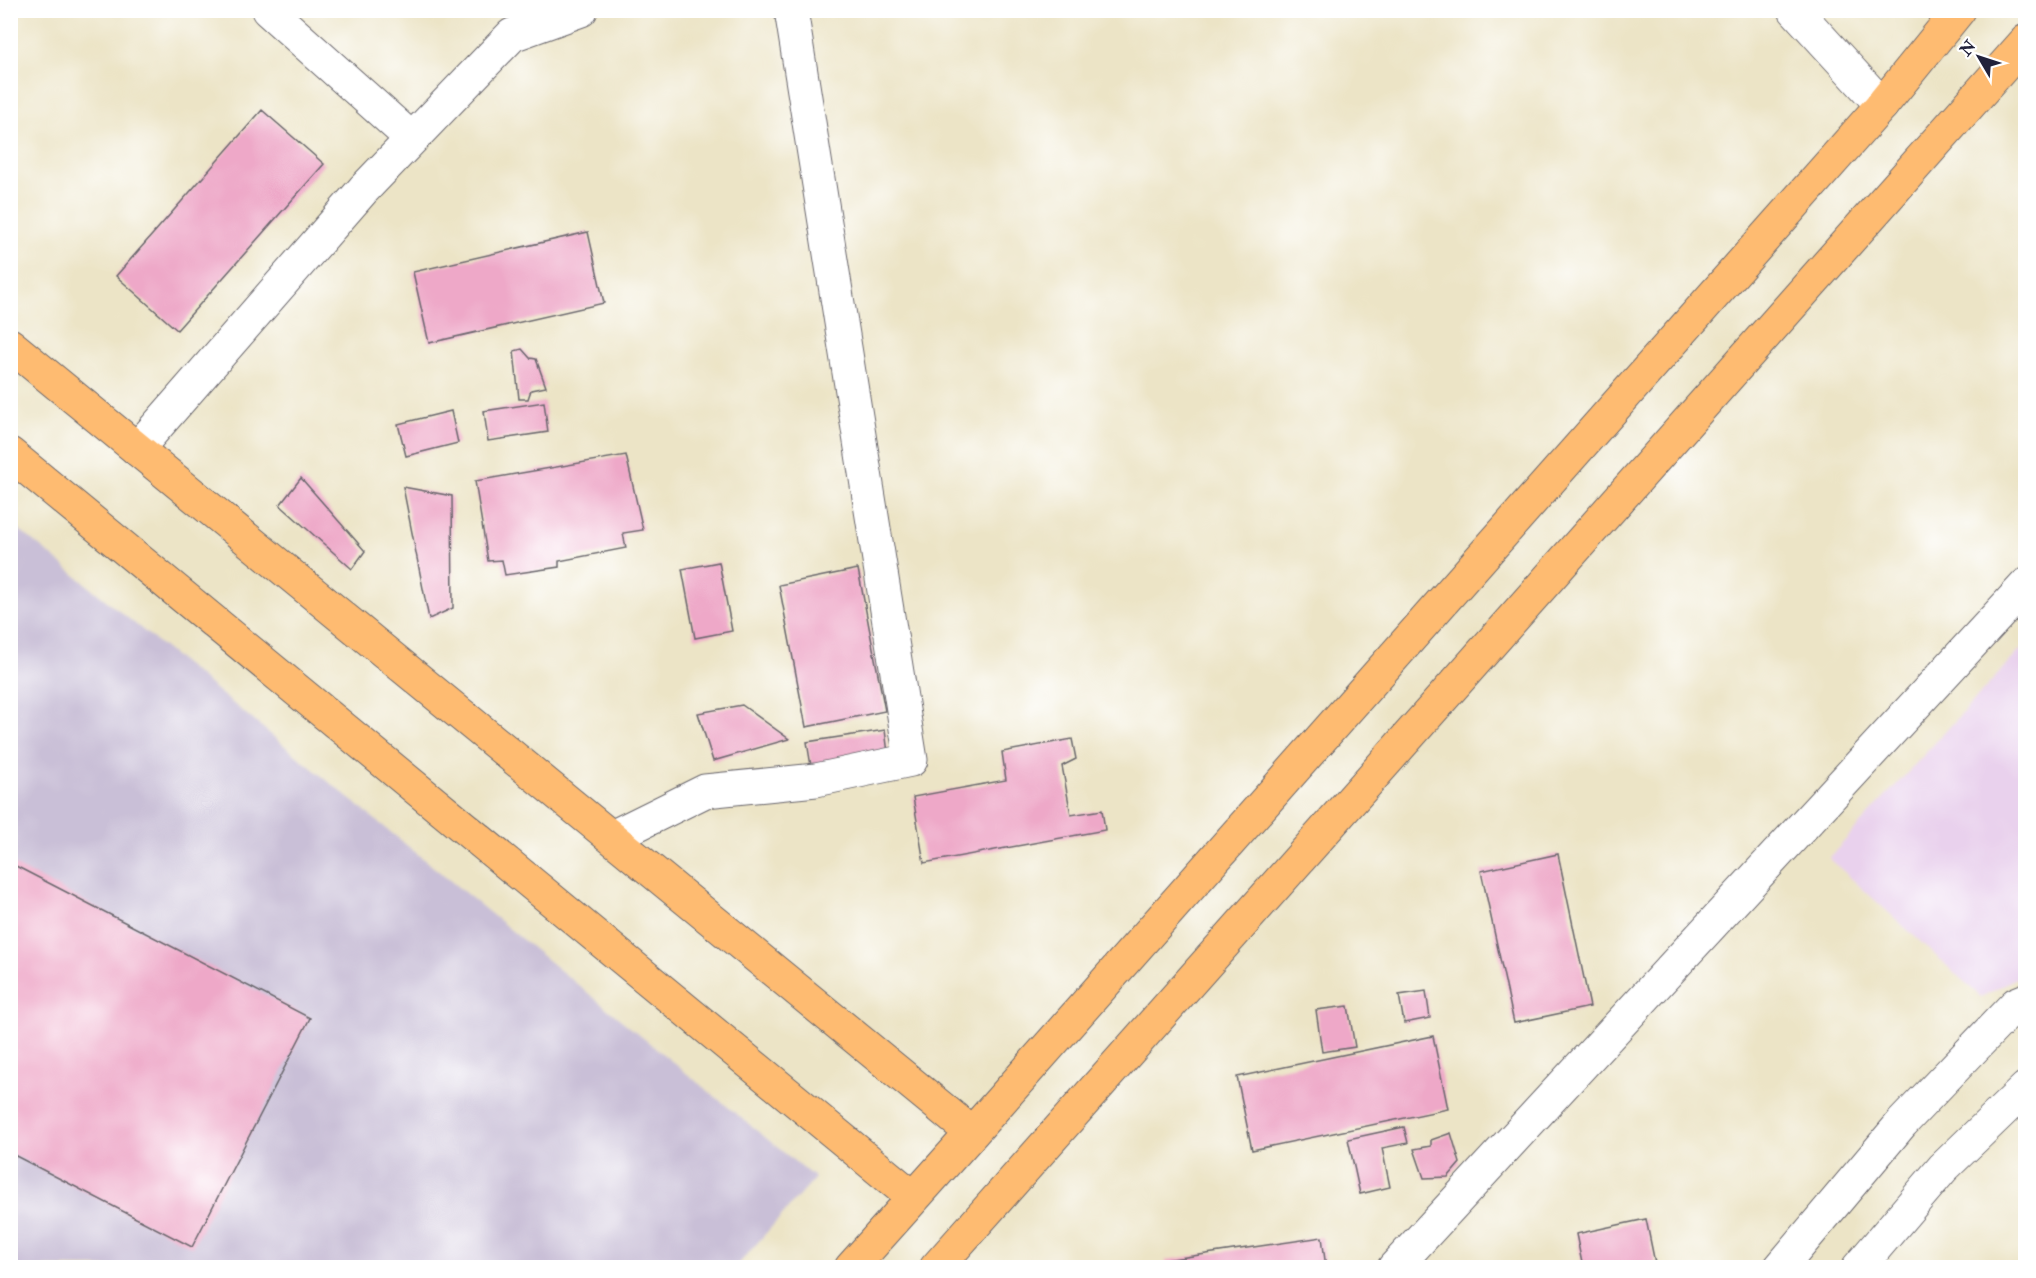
<svg xmlns="http://www.w3.org/2000/svg" width="2036" height="1278" font-family="'IM FELL Double Pica',serif">
<style>
.built{fill:#e9d1ed}
.industrial{fill:#c9bfd7}
.building{fill:#eea8c8}
.lines{fill:none;stroke-linecap:round;stroke-linejoin:round}
.minor-casing{stroke:#69666c;stroke-width:35}
.major-casing{stroke:#69666c;stroke-width:35}
.minor{stroke:#fff;stroke-width:33}
.major{stroke:#febb71;stroke-width:33}
</style>
<rect width="100%" height="100%" fill="#fff"/>
<filter id="ink" filterUnits="userSpaceOnUse"><feTurbulence type="fractalNoise" baseFrequency=".0167" numOctaves="2"/><feDisplacementMap in="SourceGraphic" scale="12" xChannelSelector="R" yChannelSelector="G"/><feConvolveMatrix kernelMatrix="1 2 1 2 8 2 1 2 1" color-interpolation-filters="sRGB"/></filter>
<filter id="wash" filterUnits="userSpaceOnUse"><feTurbulence type="fractalNoise" baseFrequency=".008" numOctaves="4" result="noise"/><feDisplacementMap in="SourceGraphic" scale="24" xChannelSelector="R" yChannelSelector="G"/><feGaussianBlur stdDeviation="1.35" result="paint"/><feColorMatrix in="noise" values="0 0 0 0 0 0 0 0 0 0 0 0 0 0 0 0 0 1.4 0 .05"/><feComposite in="paint" operator="in"/></filter>
<g filter="url(#wash)">
<rect width="100%" height="100%" fill="#ece4c6"/>
<path class="built" d="M2025,645v328l-44,24 -152,-139z"/>
<path class="industrial" d="M10,522l805,656 -79,89h-725z"/>
<g id="blocks">
<path class="building" d="M262,110l62,54 -147,166 -61,-54z
M588,232l16,71 -175,40 -16,-71z
M522,349l8,9 6,1 10,28 -15,3 -3,9h-9l-5,-48z
M544,402l4,30 -60,9 -4,-30z
M451,411l7,32 -52,13 -8,-32z
M626,455l17,75 -20,3 3,15 -67,13v6l-54,8 -3,-15 -14,1 -13,-80z
M301,478l64,73 -13,18 -72,-64z
M403,487l49,9 1,112 -24,11z
M719,562l13,69 -37,7 -13,-69z
M858,569l27,142 -79,16 -27,-142z
M742,705l47,34 -76,22 -15,-48z
M885,730l3,23 -77,13 -4,-24z
M1072,739l4,20 -14,7 9,49 31,-5 3,20 -181,33 -11,-66 93,-17 -4,-28z
M1558,854l32,153 -76,16 -33,-152z
M10,863l300,155 -118,229 -182,-94z
M1426,991l4,27 -26,5 -5,-28z
M1348,1006l7,41 -33,5 -6,-42z
M1433,1036l15,73 -196,41 -15,-73z
M1404,1127l4,16 -26,5 8,39 -30,7 -12,-55z
M1451,1133l9,30 -12,14 -24,1 -10,-29 17,-3v-6z
M1646,1219l10,49h-73l-7,-34z
M1322,1237l4,31h-159l-1,-8z"/>
</g>
</g>
<g filter="url(#ink)">
<use href="#blocks" fill-opacity="0" stroke="#69666c" stroke-width="1.5"/>
<g class="lines">
<defs>
<path id="minor" d="M268,10l144,129
M1795,10l87,95
M137,449l226,-259 149,-155 69,-25
M612,837l93,-46 111,-11 95,-20 -120,-750
M1394,1268l632,-683
M1780,1268l122,-145 114,-119 10,-4
M1858,1268l85,-100 83,-80"/>
<path id="major" d="M10,345l962,788
M10,454l904,744
M851,1268l121,-135 910,-1028 77,-95
M936,1268l1090,-1227"/>
</defs>
<use href="#minor" class="minor-casing"/>
<use href="#major" class="major-casing"/>
<use href="#minor" class="minor"/>
<use href="#major" class="major"/>
</g>
</g>
<rect width="2036" height="1278" fill="none" stroke="#fff" stroke-width="36"/>
<g transform="translate(1979 57) rotate(309)" stroke="#ffffff" stroke-width="4.5" paint-order="stroke">
<path d="M0-4.5L10 22L0 15L-10 22Z" fill="#22223b"/>
<text y="-9" font-size="16" font-weight="bold" text-anchor="middle" fill="#22223b">N</text>
</g>
</svg>
